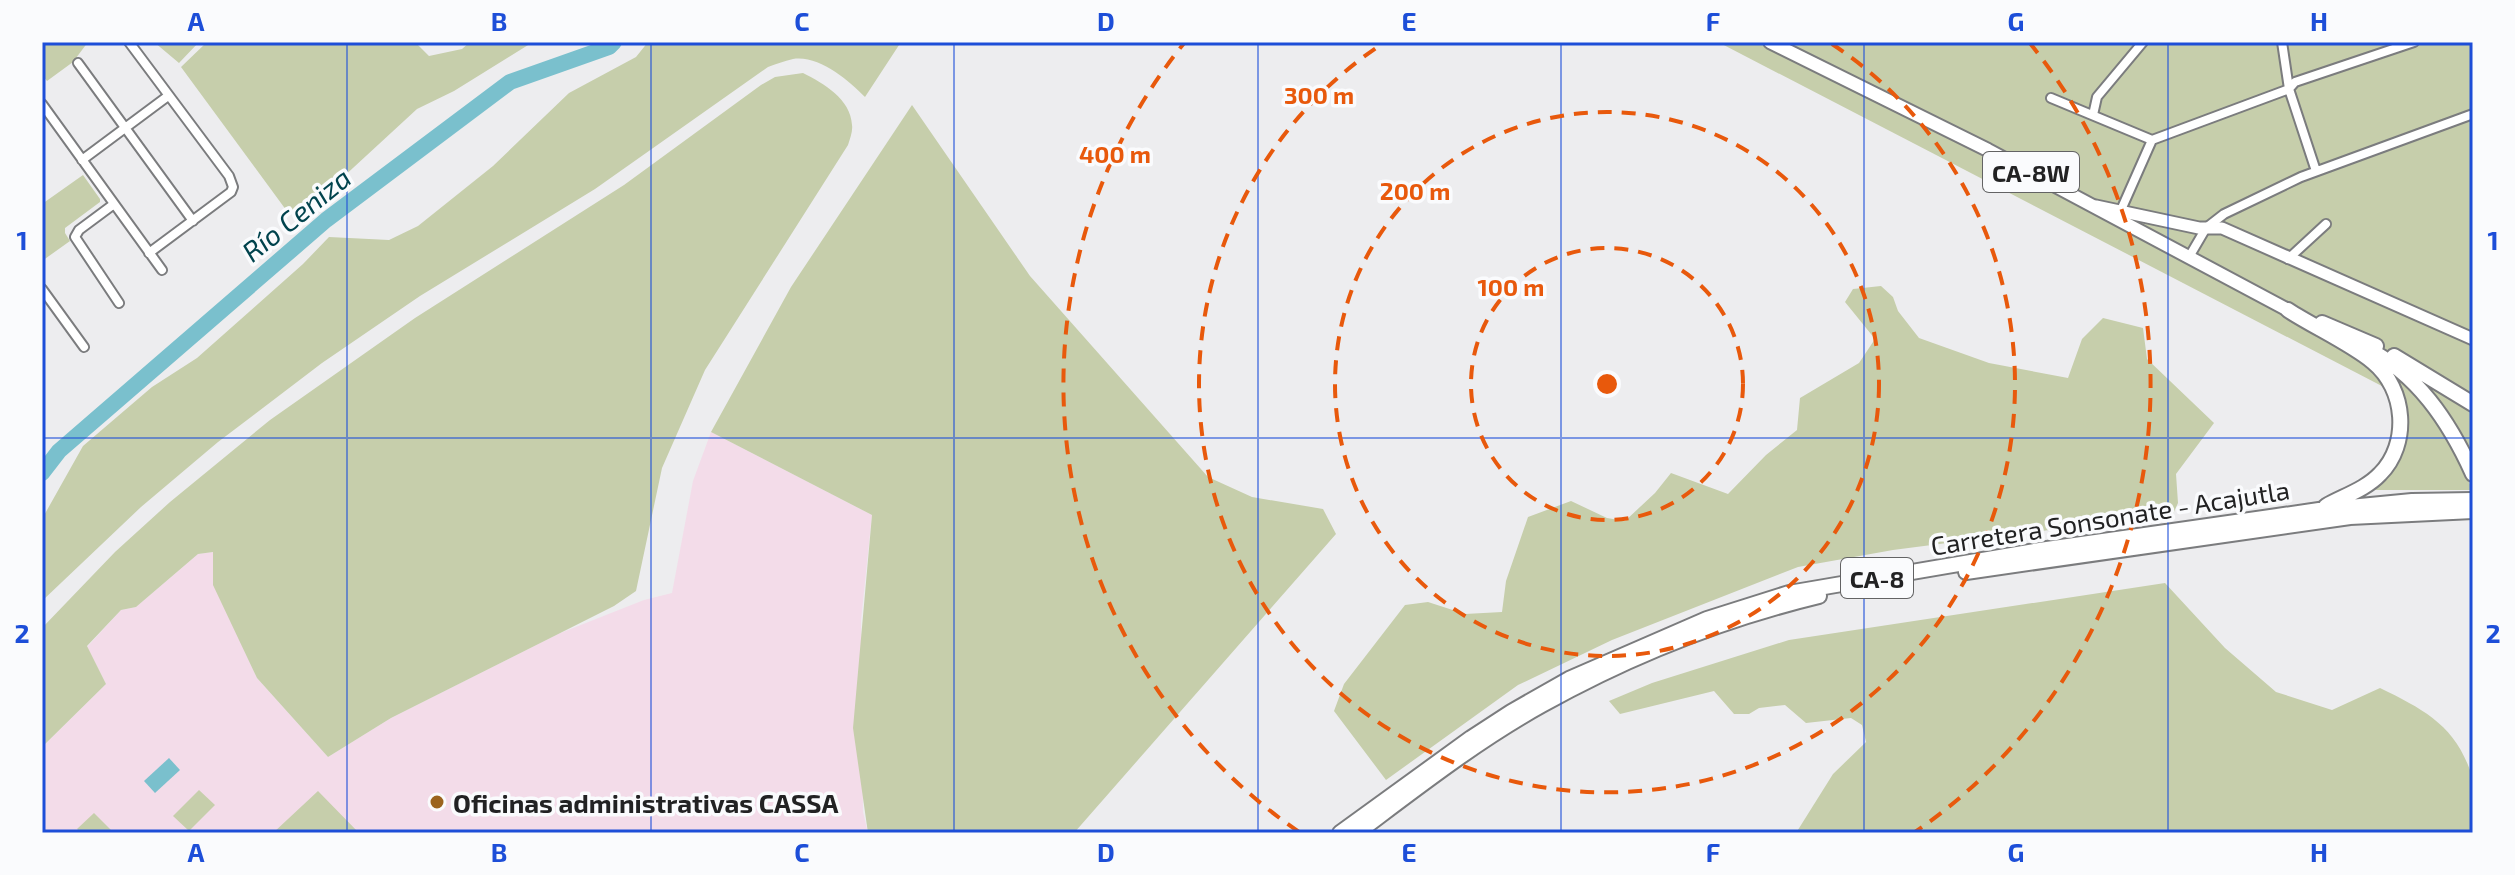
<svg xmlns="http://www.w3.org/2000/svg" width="2515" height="875" font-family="'Exo 2',sans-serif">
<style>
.industrial{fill:#f3dce9}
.green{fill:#c6ceab}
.water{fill:#7ac0cd}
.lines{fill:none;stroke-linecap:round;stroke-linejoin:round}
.river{stroke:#7ac0cd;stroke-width:16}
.street-casing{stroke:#7b7c7e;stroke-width:12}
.secondary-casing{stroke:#7b7c7e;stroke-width:15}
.primary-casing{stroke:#7b7c7e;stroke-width:16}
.highway-casing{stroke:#7b7c7e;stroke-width:18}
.street{stroke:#fff;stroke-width:8}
.secondary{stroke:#fff;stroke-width:11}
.primary{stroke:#fff;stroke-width:12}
.highway{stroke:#fff;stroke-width:14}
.grid{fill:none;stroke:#1d4ed8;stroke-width:2;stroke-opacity:0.55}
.ring{fill:none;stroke:#e8590c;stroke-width:4;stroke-dasharray:14 10}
.poi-dot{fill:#9b641e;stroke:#fafbfd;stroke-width:3}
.labels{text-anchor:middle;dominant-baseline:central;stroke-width:7;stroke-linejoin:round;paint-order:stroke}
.shield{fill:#fafbfd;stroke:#636364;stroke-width:2}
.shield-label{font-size:24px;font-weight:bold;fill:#222223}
.street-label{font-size:26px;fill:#222223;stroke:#fafbfd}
.poi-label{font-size:26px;font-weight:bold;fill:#222223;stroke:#fafbfd;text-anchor:start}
.water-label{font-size:28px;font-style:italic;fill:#00434d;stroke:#fafbfd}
.centre{fill:#e8590c;stroke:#fafbfd;stroke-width:4}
.ring-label{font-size:24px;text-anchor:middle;font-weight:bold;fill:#e8590c;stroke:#fafbfd;stroke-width:7;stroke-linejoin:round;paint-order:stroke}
.neatline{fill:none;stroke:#1d4ed8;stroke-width:3}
.grid-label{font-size:26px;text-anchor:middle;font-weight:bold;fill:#1d4ed8}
</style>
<rect width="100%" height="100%" fill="#ededef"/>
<path class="industrial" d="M711,432l161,83 -11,105 2,192 5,21h-826v-86l64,-63 -19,-37 34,-37 15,-3 62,-53 15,-2 31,98 13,28 71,79 63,-39 167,-84 86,-34 28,-7 21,-112z"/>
<path class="green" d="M42,42h46l-15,20 -26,19 -5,-6z
M154,42h45l-20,21z
M207,42h208l14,14 33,-7 8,-7h63l-79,49 -37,18 -89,82 -39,23 -108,-147z
M648,42h253l-36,55c-17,-17 -46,-42 -72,-38 -9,2 -17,5 -25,8l-173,122 -175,107 -98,67 -104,79 -77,65 -99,94v-82l41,-73 69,-59 45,-29 106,-94 26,-27 60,3 29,-14 75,-60 76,-73 67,-36z
M1718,42h755v417l-17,-34 -28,-14 22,34 23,45h-98c4,-5 12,-12 16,-19 16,-24 16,-46 12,-74z
M803,73c20,10 48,26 49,52 1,6 -2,14 -4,20l-143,225 -43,98 -26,123 -22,15 -223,112 -63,39 -71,-79 -44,-93v-33l-15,2 -62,53 -15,3 -34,36 19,38 -64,63v-119l73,-76 55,-50 100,-82 145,-102 209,-133 137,-100 14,-8z
M912,105l118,171 178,201 44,20 71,12 13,25 -262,299h-206l-15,-105 19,-213 -161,-83 80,-145z
M83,175l17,24v3l-35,26v5l5,8 -28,20v-57z
M1881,286l12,11 5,14 21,27 70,25 79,15 14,-39 21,-21 40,10 4,31 67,64 -38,51 2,29 -5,11 -280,36 -95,17 -186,73 -94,45 -132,95 -52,-69 10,-27 61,-79 23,-3 37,12 37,-2 4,-31 22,-64 43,-16 36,17 18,3 30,-28 16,-20 57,21 38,-39 31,-25 3,-32 59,-35 16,-24 -30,-37 8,-13z
M2165,583l60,65 51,44 56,18 48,-22c45,22 76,38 92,88 5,16 1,40 1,57h-677l37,-59 33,-32 -4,-17 -11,-7 -45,5 -21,-18 -26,3 -10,6h-15l-20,-23 -94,23 -11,-13 43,-18 137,-43z
M199,790l16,15 -26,26 -16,-15z
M318,791l41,42h-86z
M94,813l20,20h-33l-4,-4z"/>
<path class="water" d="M169,758l11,12 -25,23 -11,-12z"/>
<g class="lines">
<path class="river" d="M42,473l17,-22 267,-231 184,-138 99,-35 5,-5"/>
<defs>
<path id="street" d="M129,42l100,134 4,11 -2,5 -82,61
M2282,42l7,47 27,82
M78,63l115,158
M2051,98l101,42 137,-51 6,-7 119,-40
M42,104l120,166
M2093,115l4,-18 46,-55
M82,160l86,-64
M114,204l-35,26 -4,7 44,66
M2121,210l31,-70
M2189,257l17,-29 18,-14 77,-37 172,-63
M2288,259l38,-35
M42,289l42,58"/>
<path id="secondary" d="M2096,206l103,22h23l251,111"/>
<path id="primary" d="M1770,42l218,108 300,160"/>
<path id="highway" d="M2288,310c26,17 62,33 85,52 33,27 37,82 7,112 -14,15 -36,22 -54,32
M2322,323l54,23
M2364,347c53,26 85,74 109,127
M2394,356l79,48
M1966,572l384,-55 123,-6
M1340,833l131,-95 40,-26 58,-33 138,-60 82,-26 251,-43 279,-40 93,-9 61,-1
M1357,833c60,-45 120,-92 185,-128 86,-48 182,-86 277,-109"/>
</defs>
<use href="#street" class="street-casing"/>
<use href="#secondary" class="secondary-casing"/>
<use href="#primary" class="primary-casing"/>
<use href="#highway" class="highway-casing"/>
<use href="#street" class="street"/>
<use href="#secondary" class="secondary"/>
<use href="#primary" class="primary"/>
<use href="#highway" class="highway"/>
</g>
<path class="grid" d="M347,42v791M651,42v791M954,42v791M1258,42v791M1561,42v791M1864,42v791M2168,42v791M42,438h2431"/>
<g class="ring">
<circle cx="1607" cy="384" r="136"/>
<circle cx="1607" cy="384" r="272"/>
<path d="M1832 44A408 408 0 1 1 1382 44"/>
<path d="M1299 832A543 543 0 0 1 1185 42M2029 42A543 543 0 0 1 1915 832"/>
</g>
<circle class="poi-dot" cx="437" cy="802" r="8"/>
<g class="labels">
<g class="shield">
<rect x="1983" y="152" width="96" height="40" rx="6"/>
<rect x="1841" y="558" width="72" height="40" rx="6"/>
</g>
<g class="shield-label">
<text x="2031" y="172">CA-8W</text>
<text x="1877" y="578">CA-8</text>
</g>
<g class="street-label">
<text transform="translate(2110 517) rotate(-9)">Carretera Sonsonate - Acajutla</text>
</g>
<g class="poi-label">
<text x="453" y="802">Oficinas administrativas CASSA</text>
</g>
<g class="water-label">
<text transform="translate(296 214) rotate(-39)">Río Ceniza</text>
</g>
</g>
<circle cx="1607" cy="384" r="12" class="centre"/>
<g class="ring-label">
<text x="1319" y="104">300 m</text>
<text x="1115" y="163">400 m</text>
<text x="1415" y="200">200 m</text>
<text x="1511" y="296">100 m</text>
</g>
<rect width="2515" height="875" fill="none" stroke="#fafbfd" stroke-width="88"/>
<rect x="44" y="44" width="2427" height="787" class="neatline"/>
<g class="grid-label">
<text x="196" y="31">A</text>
<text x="499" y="31">B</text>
<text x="802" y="31">C</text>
<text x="1106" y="31">D</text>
<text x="1409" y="31">E</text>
<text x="1713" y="31">F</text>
<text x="2016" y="31">G</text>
<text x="2319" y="31">H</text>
<text x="22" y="250">1</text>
<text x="2493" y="250">1</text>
<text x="22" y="643">2</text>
<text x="2493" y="643">2</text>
<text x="196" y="862">A</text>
<text x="499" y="862">B</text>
<text x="802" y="862">C</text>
<text x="1106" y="862">D</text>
<text x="1409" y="862">E</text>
<text x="1713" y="862">F</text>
<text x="2016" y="862">G</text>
<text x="2319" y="862">H</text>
</g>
</svg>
